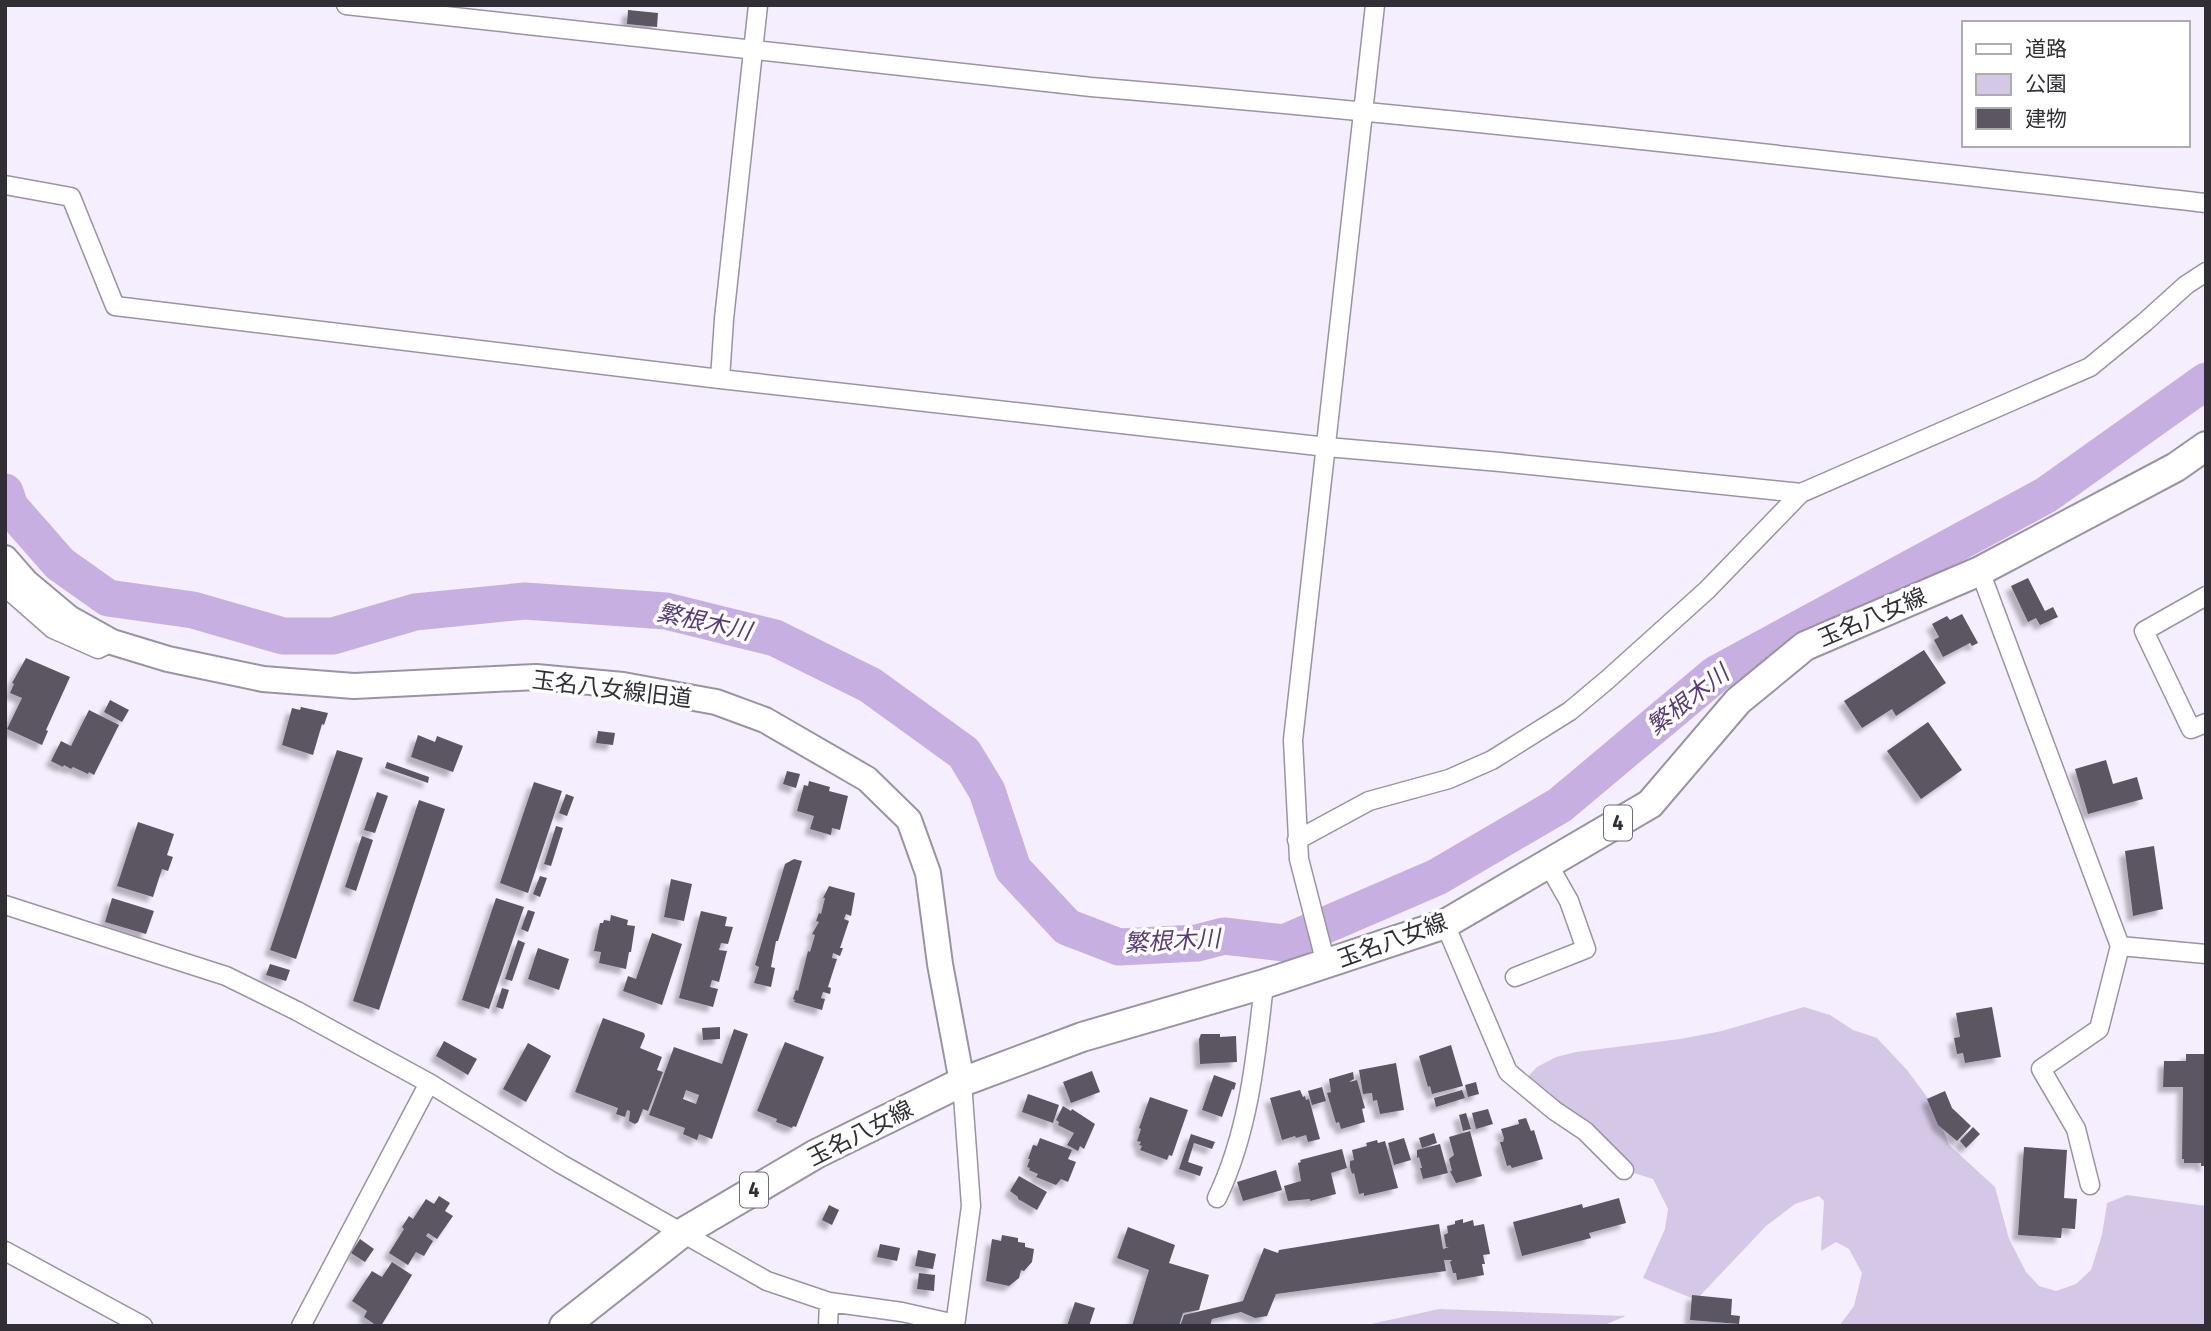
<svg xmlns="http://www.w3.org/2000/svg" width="2211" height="1331" font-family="'Fira Sans Condensed','Noto Sans JP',sans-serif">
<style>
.green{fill:#d5c8e6}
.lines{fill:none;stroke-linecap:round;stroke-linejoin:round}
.river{stroke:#c7b0e1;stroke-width:37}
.building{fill:#5c5663;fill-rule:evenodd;filter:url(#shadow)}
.street-casing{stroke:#9a93a2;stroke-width:21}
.secondary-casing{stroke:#9a93a2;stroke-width:28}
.primary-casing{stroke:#9a93a2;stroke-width:32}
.street{stroke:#fff;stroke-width:18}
.secondary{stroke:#fff;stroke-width:24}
.primary{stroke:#fff;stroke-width:28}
.labels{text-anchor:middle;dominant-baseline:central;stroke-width:7;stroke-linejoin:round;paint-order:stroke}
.shield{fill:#fff;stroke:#6f6d72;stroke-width:2}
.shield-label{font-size:21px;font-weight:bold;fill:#312f35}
.street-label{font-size:23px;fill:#312f35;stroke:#fff}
.water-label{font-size:24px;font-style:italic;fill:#5a3b77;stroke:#fff}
</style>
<defs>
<filter id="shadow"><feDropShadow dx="-5.5" dy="5.5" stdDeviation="2" flood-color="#0004"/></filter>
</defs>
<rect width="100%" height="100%" fill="#f5eefe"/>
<path class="green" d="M1804,1007l26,8 23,15 24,8 30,32 20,27 11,20 11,28 46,42 14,52 17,33 13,14 17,5 20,-7 15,-14 11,-35 5,-32 20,-8 79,11v120h-367l15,-20 8,-33 -13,-24 -13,-7 -15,9 3,-50 -5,-5 -24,8 -29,22 -70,74 -53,-22 22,-49 3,-20 -15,-30 -29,-9 -101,-88 14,-15 19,-10 20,-5 104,-13 42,-8z
M1439,1309l187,7 -24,10h-240z"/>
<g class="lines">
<path class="river" d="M5,492l5,15 50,57 48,34 85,12 90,26h50l82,-24 110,-11 141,10 109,27 95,47 94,68 23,38 26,78 54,58 52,20 78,-4 27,-7 60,7 153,-66 123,-72 156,-131 330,-179 160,-114"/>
</g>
<path class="building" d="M628,10l30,3 -1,14 -30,-3z
M2028,578l17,33 8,-4 5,10 -18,8 -4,-7 -8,4 -17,-36z
M1962,614l16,29 -6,3 -2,-3 -27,14 -9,-17 5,-3 -7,-13 15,-8 3,4z
M1924,650l22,33 -50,33 -4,-7 -30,19 -18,-27z
M26,658l44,19 -24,53 2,1 -6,14 -35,-16 15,-31 -12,-5 4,-9 -2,-1z
M110,700l19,10 -7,12 -18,-10z
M301,707l27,6 -4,12 -2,-1 -9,31 -31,-10 10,-37 8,2z
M89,710l30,15 -25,50 -5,-3 -1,2 -15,-7 -2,2 -7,-4 -1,2 -12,-6 10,-20 10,5z
M1928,722l34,48 -41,29 -34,-48z
M598,731l17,2 -2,12 -17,-2z
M418,735l17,7 2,-6 26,10 -10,26 -42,-15z
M337,750l26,8 -67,201 -26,-9z
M2106,760l7,24 24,-7 6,22 -55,15 -13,-45z
M387,762l42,15 -1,6 -43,-15z
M787,771l13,3 -4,14 -13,-4z
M809,781l21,6 -1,4 19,5 -8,34 -8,-2 -1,7 -21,-6 4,-13 -17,-5 7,-26 4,1z
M534,782l28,9 -34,102 -28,-10z
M377,792l11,4 -13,37 -11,-3z
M566,794l8,3 -7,19 -8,-3z
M419,800l26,9 -66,201 -26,-9z
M138,822l36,12 -7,21 6,2 -5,14 -6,-2 -9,28 -36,-11z
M556,826l7,2 -12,38 -7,-2z
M362,836l11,4 -17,51 -11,-4z
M2154,846l9,63 -30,7 -8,-65z
M794,859l8,2 -24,80h-2l-5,26 4,1 -4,19 -17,-4 5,-16 -4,-2 30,-101z
M540,876l7,2 -7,19 -7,-3z
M671,879l21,5 -8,37 -20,-4z
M829,886l26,7 -4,23 -5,-2 -2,5 5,2 -9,27h3l-3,8 -7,-3 -1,5 5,1 -9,28 3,1 -1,6 -7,-2 -2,6 4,1 -3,11 -28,-8 1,-2 -2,-1 3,-9 2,1 10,-40 2,1 5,-17 -3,-1 7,-12 -3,-1 3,-8 2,1 4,-16h-2z
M112,898l42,13 -8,23 -41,-12z
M496,898l28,9 -35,102 -27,-9z
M528,910l7,2 -7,20 -7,-3z
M701,911l26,6 -2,9 8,1 -5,17 -7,-1 -2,7 8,1 -8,31 -7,-2 -2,7 8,2 -5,18 -34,-9z
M611,915l17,5 -1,5 8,1 -4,26h-2l-3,17 -27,-6 2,-11 -7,-1 6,-28h3l1,-3 6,1z
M652,933l30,11 -20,61 -39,-14 5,-15 8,3z
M518,940l7,3 -13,38 -7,-2z
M538,948l31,11 -10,31 -31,-11z
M270,964l20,6 -4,11 -20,-6z
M502,988l7,2 -6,19 -7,-2z
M1992,1007l9,50 -36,6 -2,-10 -6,1 -3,-16 6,-1 -4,-24z
M603,1018l41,15 1,3 -5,12 22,9 -5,13 6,2 -15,39 -5,-2 -5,13 -3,2 -6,-3 1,-10 -3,-1 -2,7 -9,-3 2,-6 -43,-16z
M720,1027v12l-17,1 -1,-12z
M734,1029l14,5 -36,105 -13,-5 -2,6 -14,-6 2,-6 -36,-13 25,-68 48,17zM686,1090l13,5 -3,9 -13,-5z
M1201,1034h19v3l16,-1 1,26 -37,2 -1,-25z
M444,1041l33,18 -9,16 -32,-19z
M785,1042l39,15 -28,70 -3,-1 -1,2 -16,-6 1,-3 -20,-8z
M528,1043l23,13 -25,46 -23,-13z
M1451,1045l12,41 -31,8 -2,-8 -2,1 -9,-31z
M2186,1054h20v112h-5v-3h-17v-4h-2l1,-72h-20l1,-26h22z
M1396,1063l8,47 -24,4 -3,-14 -4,1 -1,-8 -9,1 -4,-24z
M1092,1071l8,21 -29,11 -8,-21z
M1353,1072l1,7 -5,3 8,-2 8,28 -3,1 3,13 -24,7 -2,-7 -3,1 -9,-30 4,-1 -2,-13z
M1214,1075l22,8 -2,7 -2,-1 -10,28 -20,-7z
M1476,1082l3,12 -11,3 -3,-12z
M1322,1087l4,14 -14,4 -4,-14z
M1300,1090l3,7 2,-1 1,4 3,-1 11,40 -12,3 -2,-7 -10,3 -1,-2 -13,4 -12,-42z
M1462,1090l3,8 -29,9 -2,-9z
M1945,1091l7,17 19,18 -14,15 -19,-16 -11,-26z
M1028,1094l31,11 -6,18 -31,-11z
M1150,1097l38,13 -16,46 -3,-1 -2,5 -27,-10 2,-4 -3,-1 2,-3 -4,-1 4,-12 -2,-1z
M1063,1106l8,5 1,-2 23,15 -11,25 -4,-3 -2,5 -11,-6 7,-12 -16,-8 1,-3 -3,-2z
M1488,1109l5,15 -17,5 -4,-16z
M1466,1113l5,16 -8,2 -4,-16z
M1526,1118l5,13 3,-1 9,29 -31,9 -2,-3 -3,1 -7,-24h3l1,-4 -3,-9 18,-5 -1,-4z
M1973,1127l7,7 -14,14 -6,-7z
M1470,1131l12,45 -26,7 -6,-12h2l-3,-12 5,-4 -5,-18z
M1434,1133l3,10 -15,5 -3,-10z
M1191,1134l24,8 -3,7 -18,-6 -6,19 15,5 -3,9 -21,-7z
M1040,1138l32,12 -4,9 8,3 -8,20 -7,-3 -5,6 -20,-8 2,-3 -9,-4 1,-2 -3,-1 3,-8h-2l5,-14 4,1z
M1404,1138l7,22 -17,5 -6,-22z
M1377,1140l1,3 7,-2 13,47 -34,8v-3l-5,1 -5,-21 -2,1 -2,-7v-6l4,-1 -2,-10 15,-4 -1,-3z
M1440,1144l8,29 -25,6 -3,-11h2l-3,-11 -2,1v-8z
M2024,1147l43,3 -3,48 13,1 -2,30 -13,-1 -1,10 -43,-3z
M1342,1149l5,19 -16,5 5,21 -26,7v-2l-22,2 -4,-15 17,-5 -3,-18 3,-1 -1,-2z
M1276,1170l6,20 -39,11 -6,-19z
M1019,1176l28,16 -10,18 -19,-11v-2l-8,-6z
M439,1196l11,7 -5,8 8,5 -16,23 -9,-6 -2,3 7,5 -9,15 -8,-4 -8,13 -19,-12 15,-24 -2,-2 7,-11 4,3 13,-20 8,5z
M1619,1198l7,25 -37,10 2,5 -69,18 -9,-34 69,-18 1,4z
M829,1205l10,5 -7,15 -10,-5z
M1463,1219v4l10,-3 1,6 10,-2 6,30 -7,1 2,9h-3l2,11 -27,5 -1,-7h-3l-3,-11 2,-2h-8l2,11 -170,23 -9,22 -12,2 -14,-6 -29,7 -2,7h-30l4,-11 59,-14 21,-53 14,5 1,-3 160,-26 4,25 6,-2h-3l-2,-12 4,-2 -1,-7 8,-2v-3z
M1128,1227l47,18 -6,18 40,12 -10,35 -16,3 -4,13h-47l17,-56 -32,-12z
M1002,1235l16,3v4l7,1v4l9,2 -2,13 -8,9 -3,-1 -2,8 -10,8 -23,-5 6,-42 9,2z
M360,1239l14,10 -9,13 -14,-9z
M880,1244l20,4 -3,13 -20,-4z
M918,1250l18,4 -3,15 -18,-3z
M392,1262l20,13 -31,51h-4l-13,-9 3,-6 -15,-10 20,-30 10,6z
M919,1273l16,2 -1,16 -17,-2z
M1692,1295l40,4 -1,16 9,1 -1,8 -49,-4z
M1075,1302l20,6 -6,18h-22z"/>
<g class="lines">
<defs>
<path id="street" d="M346,5l745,82c372,31 744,74 1115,116
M5,185l66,12 44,109 605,73 607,68 173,15 301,31
M720,379l4,-60 34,-314
M1980,571l140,375 86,8
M5,587l48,42 45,20 14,-7
M2206,596l-62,35 47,98 15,-6
M1297,840l72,-39 80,-22 43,-19 78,-49 37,-31 100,-90 94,-97 289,-126 55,-45 41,-37 20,-13
M5,905l221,71 71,35 132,72 132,81 206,117 62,21 73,10 53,12
M1445,924l63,148 47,39 30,20 39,39
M1326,964l-27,-105 -6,-119 82,-735
M1515,977l71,-28 -17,-48 -21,-37
M2090,1185l-14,-56 -35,-60 58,-40 21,-83
M1217,1198c32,-67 39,-141 47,-214
M5,1251l138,75
M301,1326l128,-243
M828,1326l1,-24
M955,1326l16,-120 -9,-124"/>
<path id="secondary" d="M5,558l21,24 43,36 43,24 56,17 95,20 91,7 182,-9 87,8 93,17 49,18 102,59 42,41 19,53 12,91 22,118"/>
<path id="primary" d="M564,1326l118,-93 134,-79 146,-72 120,-45 182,-53 181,-60 205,-120 88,-103 67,-55 175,-75 196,-104 30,-21"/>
</defs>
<use href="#street" class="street-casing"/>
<use href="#secondary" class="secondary-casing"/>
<use href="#primary" class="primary-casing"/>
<use href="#street" class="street"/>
<use href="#secondary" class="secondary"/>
<use href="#primary" class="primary"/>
</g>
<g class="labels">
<g class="shield">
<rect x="1604" y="805.5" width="28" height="35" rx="5"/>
<rect x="740" y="1172.5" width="28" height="35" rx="5"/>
</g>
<g class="shield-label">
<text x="1618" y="823">4</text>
<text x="754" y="1190">4</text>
</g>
<g class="street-label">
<text transform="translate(1872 617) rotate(-23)">玉名八女線</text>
<text transform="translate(612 689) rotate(7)">玉名八女線旧道</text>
<text transform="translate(1392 940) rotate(-20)">玉名八女線</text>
<text transform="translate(860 1133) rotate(-27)">玉名八女線</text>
</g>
<g class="water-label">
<text transform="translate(704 622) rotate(12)">繁根木川</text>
<text transform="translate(1688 700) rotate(-38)">繁根木川</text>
<text transform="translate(1172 941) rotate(-3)">繁根木川</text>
</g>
</g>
<rect width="2211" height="1331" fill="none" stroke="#312f35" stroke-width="14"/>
<rect x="1962" y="21" width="228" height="126" fill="#ffffff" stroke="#adacae" stroke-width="2"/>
<rect x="1976" y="44" width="35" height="10" fill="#ffffff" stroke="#adacae" stroke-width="2"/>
<text x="2025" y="56" font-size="21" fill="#312f35">道路</text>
<rect x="1976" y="74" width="35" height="21" fill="#d5c8e6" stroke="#adacae" stroke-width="2"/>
<text x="2025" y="91" font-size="21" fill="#312f35">公園</text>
<rect x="1976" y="108" width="35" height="21" fill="#5c5663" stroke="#adacae" stroke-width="2"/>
<text x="2025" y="126" font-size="21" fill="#312f35">建物</text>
</svg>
